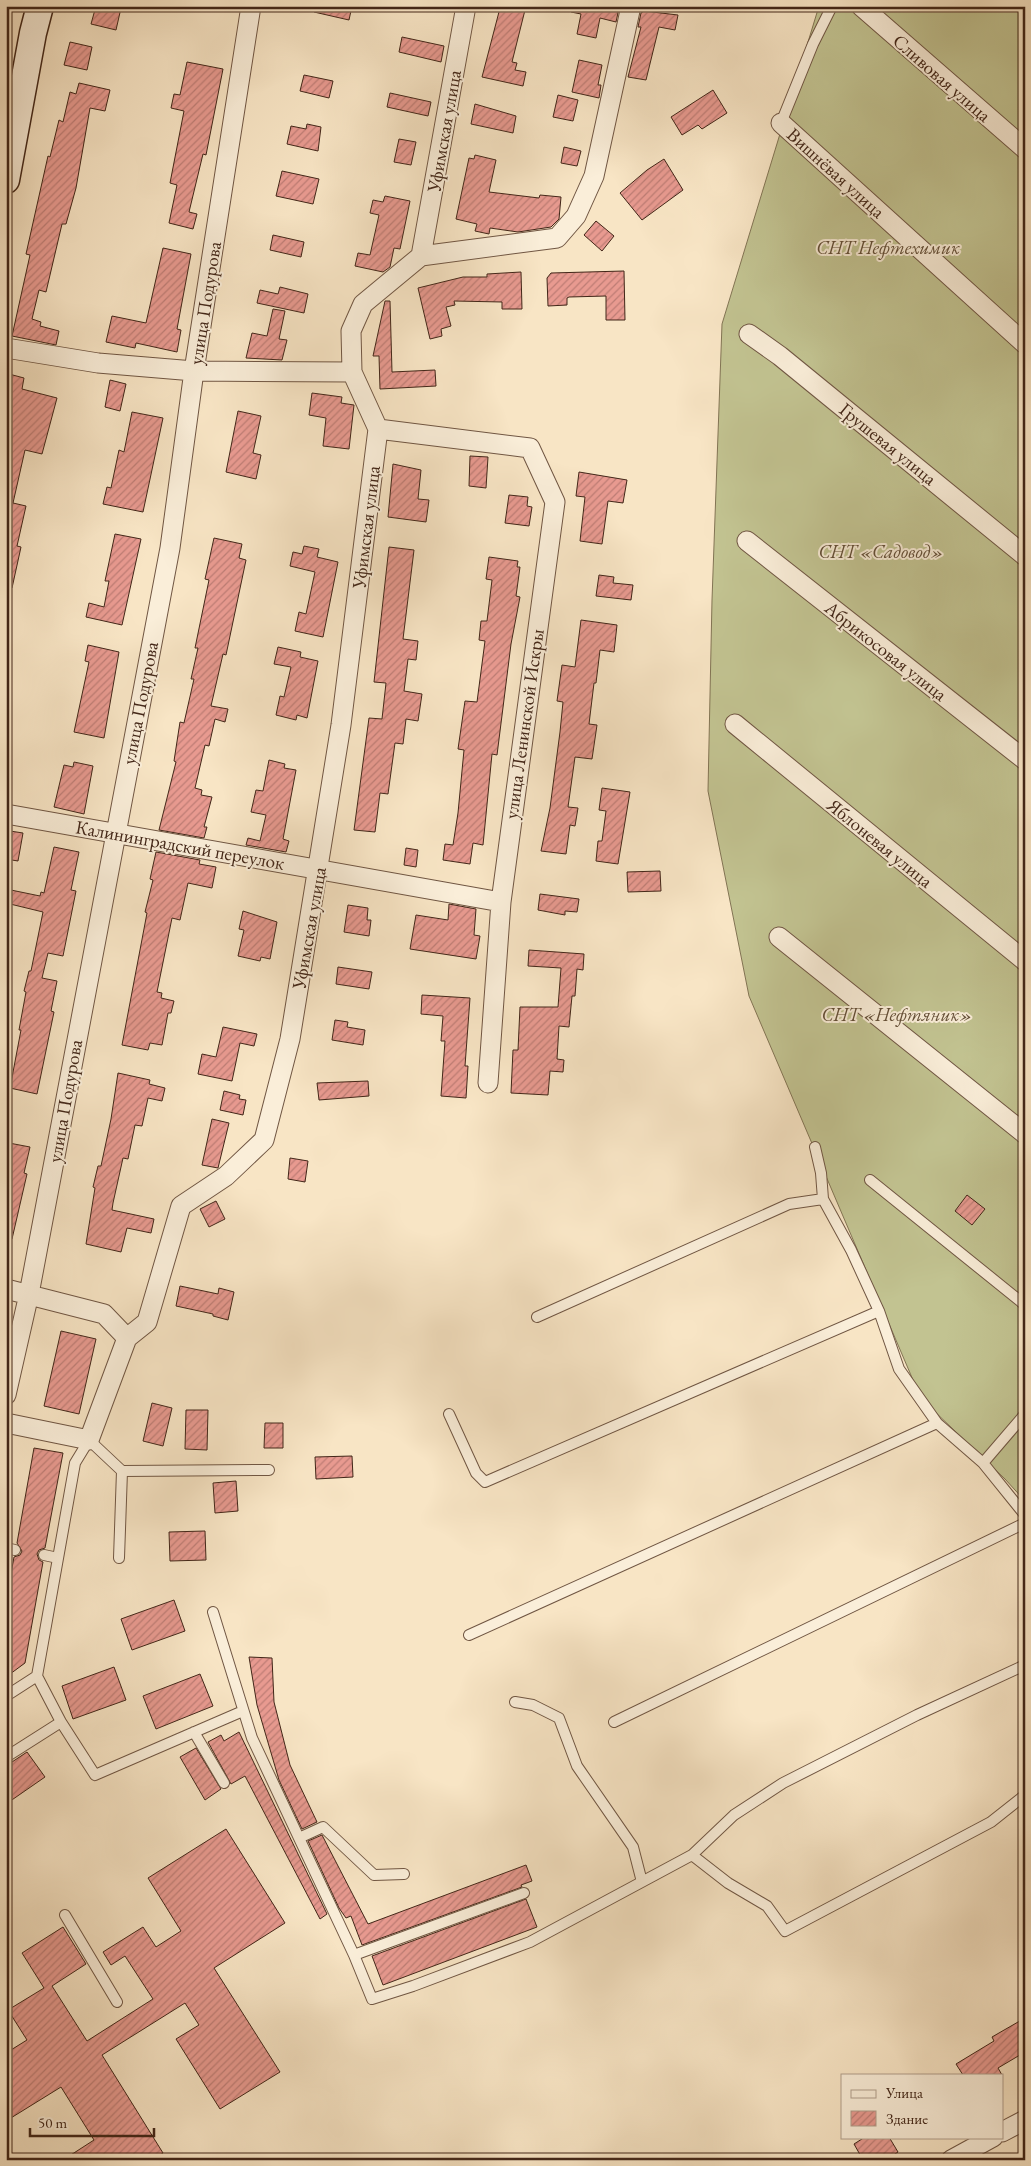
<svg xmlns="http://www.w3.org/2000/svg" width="1031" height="2166" font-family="'EB Garamond',serif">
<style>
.garden{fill:#c2c391;stroke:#827454}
.building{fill:url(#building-hatch);stroke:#422618}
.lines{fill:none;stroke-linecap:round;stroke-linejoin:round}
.lane-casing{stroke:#705643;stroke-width:12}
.street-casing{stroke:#705643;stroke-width:21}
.secondary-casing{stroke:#422618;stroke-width:29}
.lane{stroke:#faeed9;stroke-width:10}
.street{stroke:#faeed9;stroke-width:19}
.secondary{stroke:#faeed9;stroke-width:26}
.labels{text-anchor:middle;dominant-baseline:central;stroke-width:4;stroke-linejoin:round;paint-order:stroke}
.street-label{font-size:19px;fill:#422618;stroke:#faeed9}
.park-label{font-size:19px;font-style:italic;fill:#624d36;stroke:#faeed9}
</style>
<defs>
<pattern id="building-hatch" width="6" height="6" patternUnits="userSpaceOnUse" patternTransform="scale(1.25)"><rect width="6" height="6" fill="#e89a90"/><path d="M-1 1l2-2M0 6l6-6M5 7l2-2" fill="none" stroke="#be7d75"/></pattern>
</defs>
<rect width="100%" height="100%" fill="#f8e5c5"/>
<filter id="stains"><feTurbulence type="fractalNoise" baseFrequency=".004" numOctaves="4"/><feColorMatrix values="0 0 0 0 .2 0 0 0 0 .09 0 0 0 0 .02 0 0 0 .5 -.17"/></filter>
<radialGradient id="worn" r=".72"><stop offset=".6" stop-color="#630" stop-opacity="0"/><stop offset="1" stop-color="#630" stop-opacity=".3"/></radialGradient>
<path class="garden" d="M819,6h206v1495l-20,-22 -74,-71 -18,-28 -164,-384 -41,-205 4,-191 10,-276z"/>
<path class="building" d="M96,6l25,2 -5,22 -25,-6z
M314,6h38l-3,14 -35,-8z
M507,6l18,4 -13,52 5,1 -2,7 11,2 -3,14 -41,-9 18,-69 6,1z
M571,6h40l8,2 -3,14 -16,-4 -4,20 -19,-4 4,-20 -10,-2z
M644,11l34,4 -3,15 -16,-3 -13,53 -18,-3 13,-50h-3l3,-14z
M402,37l42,9 -3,16 -42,-10z
M70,42l22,5 -5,23 -23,-5z
M579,60l23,5 -4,20h3l-2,13 -27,-6z
M187,62l36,7 -17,86 -3,-1 -14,58 8,2 -4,15 -24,-6 8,-38 -7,-2 14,-72 -13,-3 3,-14 6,1z
M304,75l29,6 -4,17 -29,-7z
M79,83l31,7 -5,21 -15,-3 -14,80 -10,36h-4l-16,68 -7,-2 -7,29 9,3 -1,4 19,5 -3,14 -44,-9 18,-81 -4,-1 22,-98 2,1 9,-37 4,2 7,-30 6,2z
M713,90l14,23 -25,16 -4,-4 -16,10 -11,-18z
M390,93l41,9 -3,14 -41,-9z
M558,95l20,5 -5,21 -20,-4z
M475,104l41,12 -3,17 -42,-9z
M307,124l14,3 -3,24 -31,-7 4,-18 15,3z
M399,139l17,3 -5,23 -17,-3z
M564,147l17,4 -4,15 -16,-3z
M475,155l21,5 -7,32 50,6 1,-3 21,2 -2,22 -8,8 -33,5 -28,-4 -1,6 -14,-3 2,-7 -21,-5 13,-61 5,1z
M664,159l19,31 -41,30 -22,-27 27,-23z
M282,171l37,8 -6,25 -37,-8z
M385,196l25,5 -10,48 -6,-1 -4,19 -7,5 -28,-6 3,-13 12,2 9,-40 -9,-2 3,-13 10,2z
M596,221l18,15 -12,15 -18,-16z
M273,235l31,7 -3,15 -31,-7z
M163,248l28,6 -14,75 4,1 -4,22 -41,-9 -1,5 -29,-6 6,-26 34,7z
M624,271l1,49h-19v-24l-37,1 -2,1v7l-19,1 -1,-28 4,-5z
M521,272l1,37h-20v-7l-48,-1 1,4 -9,2 5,19 -10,3 1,7 -12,3 -12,-51 45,-11h24v-3z
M280,287l28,7 -4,19 -47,-10 3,-13 18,4z
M385,301h5l2,71 43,-2 1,16 -56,3 -1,-33h-6z
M273,309l12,2 -6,28 8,1 -5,20 -36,-2 6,-25 15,3z
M9,374l15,4 -2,11 35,9 -15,56 -17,-4 -12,53 13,3 -9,40 4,1 -9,41 -6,-1v-202z
M110,380l16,4 -6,27 -15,-4z
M312,393l30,4 -1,6 13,2 -5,44 -26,-3 3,-28 -17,-3z
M238,411l23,5 -8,37 8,2 -5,24 -30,-7z
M132,412l31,6 -20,94 -40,-8 4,-17 4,1 8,-38 5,2z
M470,456l18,1 -2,31 -17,-2z
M393,464l28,6 -3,29 11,1 -3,22 -38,-5z
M579,472l48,8 -4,23 -15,-2 -6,43 -22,-3 5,-44 -9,-1z
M509,495l19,2 -1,9 5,1 -3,19 -24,-3z
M115,534l26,5 -19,86 -36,-8 3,-14 15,4 5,-26h-4z
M214,538l28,6 -3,14 7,2 -20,95 -3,-1 -12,52 17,3 -3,13 -10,-3 -6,27 -4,-1 -10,43 7,2 -1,5 11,2 -8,30h3l-3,11 -45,-8 17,-68 -2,-1 6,-39 4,1 10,-44h-3l7,-31h-3l14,-68 -4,-1z
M304,546l15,3 -2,8 21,5 -15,75 -28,-6 4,-19 7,2 9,-42 -25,-6 3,-14 9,2z
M389,547l25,3 -11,89 15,2 -2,19 -8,-1 -4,32 18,3 -4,27 -12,-2 -3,25 -8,-1 -7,51 -8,-1 -5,39 -21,-2 15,-112 13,1 4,-36 -12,-1z
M489,557l29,4 -1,6h3l-4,29 4,1 -9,47 -14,111 -5,-1 -9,91 -10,-2 -3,21 -27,-4 2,-16 8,1 5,-32 6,-63 -6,-1 7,-48 12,1 8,-61 -6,-1 2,-19h6l5,-41 -6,-1z
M599,575l15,2 -1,6 20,2 -2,15 -35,-4z
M581,620l36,5 -3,27 -14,-2 -4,33h-2l-5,41 8,1 -5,34 -17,-2 -7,50 10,1 -3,18 -5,-1 -4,29 -25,-3 9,-43 10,-76 3,-30 -6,-1 5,-36 13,2z
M88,645l31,7 -15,86 -30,-6 15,-70 -4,-1z
M278,647l23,5 -1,5 18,4 -11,57 -10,-3 -1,5 -20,-5 4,-19 4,1 7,-30 -17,-3z
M269,760l16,4 -1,4 12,2 -13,69 6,2 -3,11 -40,-7 2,-7 12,3 6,-26 -15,-3 5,-22 7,1z
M74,762l19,4 -9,48 -30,-7 10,-42 9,2z
M602,788l28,4 -12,72 -22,-3 2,-20h4l4,-30 -7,-1z
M10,831l13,2 -5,28 -12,-2v-22l2,1z
M54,847l25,5 -8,38 5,1 -13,65 -15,-3 -6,25 15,3 -6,30 3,1 -17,82 -27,-6 11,-58h-2l7,-38 -2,-1 5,-20h2l12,-59 -37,-9v-14l34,7 1,-4 3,1z
M406,848l12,2 -2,17 -12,-2z
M156,852l44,8 -1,4 17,3 -4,21 -24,-5 -8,37 -8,-2 -15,74 5,1 -1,5 13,3 -3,12h-3l-6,32 -12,-2 -2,7 -26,-5 25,-132 -2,-1 8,-32 -3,-1z
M660,871l1,20 -33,1 -1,-20z
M540,894l39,5 -2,13 -12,-1v4l-27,-5z
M449,904l27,5 -2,26 6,1 -4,23 -66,-10 6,-34 32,5z
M348,905l20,3 -1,12h4l-2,16 -25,-4z
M243,911l34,11 -7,37 -9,-2 -1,4 -22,-5 6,-26 -5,-1z
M529,950l55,4 -1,16 -6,-1 -2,27h-3l-3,31 -10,-1 -2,33 7,1 -1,12 -13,-1 -2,24 -37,-2 2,-43h5l2,-43h38l3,-39 -33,-2z
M338,967l34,5 -3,17 -33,-5z
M422,995l48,3 -5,68h3l-2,32 -25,-2 4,-55h-4l2,-25 -22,-2z
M335,1020l13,2 -1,5 18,3 -2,15 -31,-5z
M223,1027l34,7 -3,12 -14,-3 -8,38 -34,-7 4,-20 14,3z
M118,1073l32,7 -1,4 16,4 -3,13 -14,-3 -6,28 -7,-1 -7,34 -5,-1 -10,45 -1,7 42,9 -3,14 -24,-5 -6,24 -35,-8 9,-56 -2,-1 5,-21h3l10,-47z
M368,1081l1,15 -50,4 -2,-17z
M224,1091l16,4 -1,4 7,1 -3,15 -23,-5z
M212,1119l17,4 -11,45 -16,-3z
M9,1143l21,4 -6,26 3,1 -15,65h-6v-85z
M290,1158l18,3 -3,21 -17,-3z
M967,1195l18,14 -13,16 -17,-14z
M216,1201l9,18 -16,8 -9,-18z
M180,1286l38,8 1,-6 15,4 -6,28 -15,-4v-2l-37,-8z
M61,1331l35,8 -17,75 -35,-8z
M152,1403l20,5 -9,38 -20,-5z
M186,1410h22l-1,40 -22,-1z
M265,1423h18v25h-19z
M34,1448l29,5 -18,95 -6,2 -2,4 2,6 4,2 -18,101 -19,14v-76l8,-44 6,-2 2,-4 -5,-8z
M352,1456l1,21 -37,2 -1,-22z
M236,1481l2,30 -23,2 -2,-30z
M205,1531l1,29 -36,1 -1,-29z
M174,1600l11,31 -53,19 -11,-31z
M249,1657l23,1 2,44 16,63 27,57 -15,7 -23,-49 -22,-75z
M114,1667l12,33 -53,19 -11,-33z
M200,1674l13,32 -57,23 -13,-33z
M239,1732l88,182 -7,5 -75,-143 -14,8 -23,-42 13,-7 3,6z
M196,1748l25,41 -16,11 -25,-43z
M27,1752l18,25 -39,27v-38z
M226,1829l59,94 -71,45 66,104 -60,37 -44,-70 23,-14 -14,-22 -83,52 61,98 -10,7h-90l31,-20 -33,-53 -55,34v-68l21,-13 -19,-30 36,-22 -22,-35 41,-26 23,37 -34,22 35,55 66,-42 -28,-43 -14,9 -8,-13 40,-25 13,20 25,-16 -33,-53z
M322,1835l46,89 158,-59 6,16 -11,4 1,2 -160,58 -11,-29 -5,2 -7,-10 -31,-67z
M526,1899l11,28 -154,58 -11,-29z
M1025,2018v34l-27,16 4,7h-39l-7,-11 38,-23 -2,-4z
M865,2137h24l9,15 -12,8h-23l-9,-16z"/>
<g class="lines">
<defs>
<path id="lane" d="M781,123l32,-79 19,-38
M815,1147l6,26 2,26 28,51 28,61 20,58 38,54 46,40 42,-49
M870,1180l155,125
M537,1317l252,-113 34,-5
M449,1414l27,59 9,9 394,-171
M983,1463l42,52
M6,1548l9,2
M44,1555l14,3
M119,1558l3,-87
M213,1612l39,126 102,217 18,44 41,-13 117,-44 162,-87 42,-40 49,-32 134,-68 108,-50
M469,1635l468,-212
M6,1696l31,-20
M515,1702l18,3 26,13 18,48 56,81 9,35
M243,1711l-148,64 -34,-53 -24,-46 38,-213 14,-23 33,31 147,-1
M614,1722l411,-199
M194,1732l30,51
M6,1757l55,-35
M299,1838l24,-11 51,48 30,-1
M692,1855l36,28 39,23 18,25 206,-109 34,-27
M65,1915l52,87
M354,1955l170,-62"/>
<path id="street" d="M861,6l164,143
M781,123l244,221
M421,256l45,-250
M749,334l31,22 245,200
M6,348l92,15 96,8 158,1 26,57
M352,372l-1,-41 12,-27 58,-48 136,-18 19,-22 18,-40 37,-170
M747,541l278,219
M735,724l290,237
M6,814l495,88
M779,937l246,197
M6,1289l98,25 23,24
M6,1395l23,-101 141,-746 24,-177 57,-365
M6,1423l83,17 38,-102 20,-16 34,-116 45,-30 38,-36 26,-101 51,-314 37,-296 152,19 25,54 -54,400 -13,181
M1002,2132l23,-12
M951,2160l42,-23"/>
<path id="secondary" d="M6,180l27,-147 7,-27"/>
</defs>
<use href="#lane" class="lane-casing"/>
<use href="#street" class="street-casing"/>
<use href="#secondary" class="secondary-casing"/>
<use href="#lane" class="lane"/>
<use href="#street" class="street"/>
<use href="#secondary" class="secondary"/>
</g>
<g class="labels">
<g class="street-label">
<text transform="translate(942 78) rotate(41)">Сливовая улица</text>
<text transform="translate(444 131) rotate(-80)">Уфимская улица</text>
<text transform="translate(836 173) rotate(42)">Вишнёвая улица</text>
<text transform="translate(205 303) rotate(-81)">улица Подурова</text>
<text transform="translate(888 444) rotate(39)">Грушевая улица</text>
<text transform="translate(366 527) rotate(-83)">Уфимская улица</text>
<text transform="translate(886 651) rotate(38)">Абрикосовая улица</text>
<text transform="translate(140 703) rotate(-79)">улица Подурова</text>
<text transform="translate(524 724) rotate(-82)">улица Ленинской Искры</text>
<text transform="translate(880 843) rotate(39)">Яблоневая улица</text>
<text transform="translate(180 845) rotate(10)">Калининградский переулок</text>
<text transform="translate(309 928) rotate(-80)">Уфимская улица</text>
<text transform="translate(65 1101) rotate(-80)">улица Подурова</text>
</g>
<g class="park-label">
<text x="888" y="247">СНТ Нефтехимик</text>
<text x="881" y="551">СНТ «Садовод»</text>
<text x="897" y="1014">СНТ «Нефтяник»</text>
</g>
</g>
<rect width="1031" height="2166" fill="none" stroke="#f8e5c5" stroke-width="25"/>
<rect x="8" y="8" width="1016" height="2151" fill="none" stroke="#422618" stroke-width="2.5"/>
<rect x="12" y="12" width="1006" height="2141" fill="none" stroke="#422618"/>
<rect x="841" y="2074" width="162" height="65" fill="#faeed9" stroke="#b09e8c"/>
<rect x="851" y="2090" width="25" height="8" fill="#faeed9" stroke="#b09e8c"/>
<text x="886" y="2098" font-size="15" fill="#422618">Улица</text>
<rect x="851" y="2111" width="25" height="15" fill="url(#building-hatch)" stroke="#b09e8c"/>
<text x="886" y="2124" font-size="15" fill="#422618">Здание</text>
<path d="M30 2128v8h124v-8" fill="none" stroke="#422618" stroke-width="2.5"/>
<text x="38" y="2128" font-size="15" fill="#422618" stroke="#faeed9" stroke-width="4" paint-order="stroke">50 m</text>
<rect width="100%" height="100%" filter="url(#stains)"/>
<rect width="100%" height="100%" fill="url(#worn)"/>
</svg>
